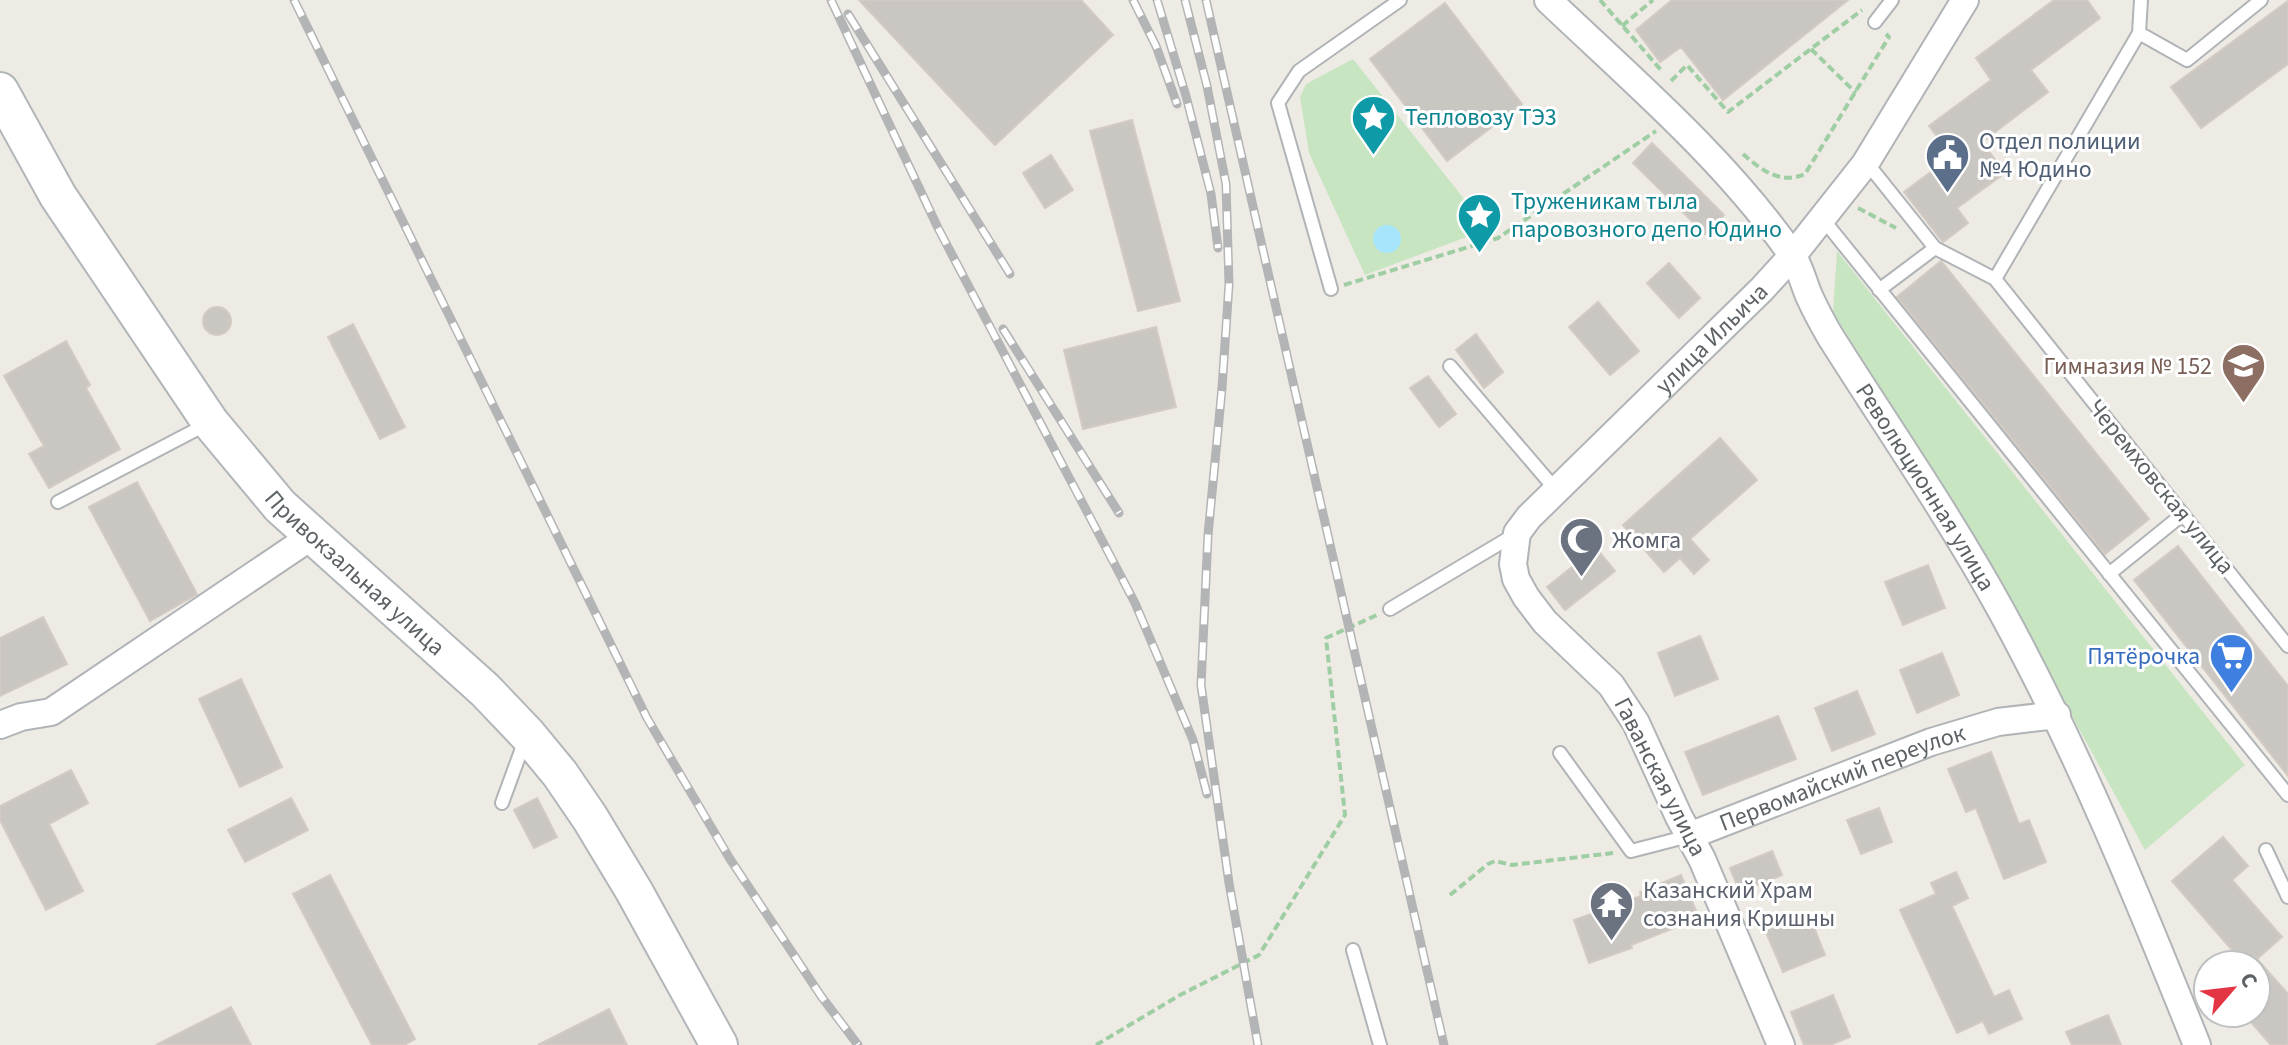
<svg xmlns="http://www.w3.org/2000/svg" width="2288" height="1045" font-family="'Source Sans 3',sans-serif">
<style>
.green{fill:#c8e5c2}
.water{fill:#a7e5fc}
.building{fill:#cac6c2;stroke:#d3cbc3;stroke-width:2}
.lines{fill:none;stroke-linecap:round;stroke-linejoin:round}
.lane-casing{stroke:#b0b4b7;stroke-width:16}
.street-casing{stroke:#b0b4b7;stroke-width:30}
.secondary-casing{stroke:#b1b6b9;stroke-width:40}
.path{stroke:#9fcea4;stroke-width:4;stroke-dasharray:8 4;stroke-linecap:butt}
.lane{stroke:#fff;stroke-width:12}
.street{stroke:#fff;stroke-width:26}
.secondary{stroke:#fff;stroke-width:36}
.rail-casing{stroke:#b3b4b5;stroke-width:9}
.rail{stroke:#fff;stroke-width:6;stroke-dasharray:18;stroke-linecap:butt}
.labels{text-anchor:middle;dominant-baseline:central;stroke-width:6;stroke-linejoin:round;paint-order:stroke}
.culture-label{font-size:24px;fill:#0d838f;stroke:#fff;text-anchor:start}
.service-label{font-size:24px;fill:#4e5e75;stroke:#fff;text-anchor:start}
.street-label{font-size:24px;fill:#5c6265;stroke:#fff}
.education-label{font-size:24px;fill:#785e54;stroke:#fff;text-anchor:end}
.worship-label{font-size:24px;fill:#5b616d;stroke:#fff;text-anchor:start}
.shop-label{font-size:24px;fill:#366cbe;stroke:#fff;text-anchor:end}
</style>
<rect width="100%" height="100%" fill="#eeebe5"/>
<path class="green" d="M1353,59l135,170 -123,46 -56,-122 -9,-56 6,-13z
M1837,251l408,514 -100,85 -152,-279 -160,-259z"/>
<path class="water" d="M1373 239a14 14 0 1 1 28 0a14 14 0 1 1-28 0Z"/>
<path class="building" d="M859,0h222l32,35 -118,110z
M1672,0h176l-125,100 -42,-53 -21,15 -24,-32z
M2054,0h33l13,18 -69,52 17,22 -66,50 23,31 -48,35 11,15 -25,19 -39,-50 48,-36 -23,-30 62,-46 -15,-22z
M2288,1v63l-87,64 -30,-41z
M1445,3l77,101 -75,57 -77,-102z
M1132,120l48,181 -42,10 -48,-180z
M1652,143l72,72 -19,19 -72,-71z
M1051,155l22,35 -28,18 -22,-35z
M1941,261l208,258 -44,35 -208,-257z
M1669,263l31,35 -21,20 -32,-35z
M1598,302l41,49 -29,24 -41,-48z
M203 321a14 14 0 1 1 28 0a14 14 0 1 1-28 0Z
M353,324l52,103 -25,12 -52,-102z
M1156,327l20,80 -93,22 -19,-79z
M1476,334l27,38 -19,16 -28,-38z
M66,341l24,44 -4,3 34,61 -71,39 -20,-34 15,-8 -40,-70z
M1428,376l28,38 -17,13 -29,-39z
M1720,438l37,42 -67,59 19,21 -15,14 -14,-16 -16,14 -41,-47z
M137,482l60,112 -47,27 -61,-114z
M2178,546l110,140v90l-154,-196z
M1596,548l19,23 -50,39 -18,-23z
M1928,565l17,43 -42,17 -18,-43z
M43,617l24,47 -67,32v-58z
M1700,636l18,43 -43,17 -17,-43z
M1942,653l17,42 -42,18 -17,-43z
M241,679l41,88 -42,20 -41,-88z
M1857,691l18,43 -43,17 -17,-43z
M1778,716l18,43 -93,36 -18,-43z
M1991,752l28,72 10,-4 17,42 -42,17 -28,-71 -10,4 -18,-43z
M71,770l17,33 -39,21 34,67 -37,19 -46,-90v-14z
M291,798l17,32 -63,32 -17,-32z
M537,798l20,39 -23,11 -20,-38z
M1879,808l13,34 -31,12 -14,-34z
M2223,837l25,29 -16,14 50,57 -25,22 31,35v51h-17l-28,-32h13v-54l-6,6h-5l-73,-84z
M1772,851l10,24 -42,17 -10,-24z
M1956,872l12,26 -16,8 42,91 15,-7 13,29 -33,15 -6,-13 -26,12 -57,-123 36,-16 -5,-11z
M330,875l85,164 -11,6h-32l-79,-151z
M1681,875l18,43 -68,27 1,3 -43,15 -15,-43 67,-24 -1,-4z
M1808,912l17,43 -42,17 -18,-42z
M1833,995l17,42 -20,8h-26l-13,-33z
M231,1007l20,38h-95z
M609,1009l18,36h-89z
M2108,1015l13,30h-49l-6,-13z"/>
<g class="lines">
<defs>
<path id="lane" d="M1875,22l17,-22
M2139,33l48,27 74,-60
M1865,164l10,9 60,75 60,31 293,367
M1822,218l466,577
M1995,279l144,-246 2,-33
M1331,289l-53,-186 21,-32 101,-71
M1879,290l56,-42
M1450,366l106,124
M58,502l149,-78
M2109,574l74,-60
M1390,609l124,-74
M1560,753l71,98 58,-15
M502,803l23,-63
M2266,850l22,47
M1353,950l27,95"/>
<g id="street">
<path id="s1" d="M1548,0c83,79 176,158 242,252 10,13 13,31 20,46 6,13 13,26 20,38 58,92 120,181 172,276 76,139 136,286 195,433"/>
<path d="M0,725l21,-8 30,-5 261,-176"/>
<path id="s2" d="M1689,836l242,-94 67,-20 59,-7"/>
<path id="s3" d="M1781,1045l-79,-186 -23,-42 -43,-94 -25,-38 -66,-63 -19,-25 -10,-18 -3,-15 4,-31 12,-16 233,-228 31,-34 72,-91 100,-164"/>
</g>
<g id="secondary">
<path id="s4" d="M0,91l58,105 152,226 70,84 205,184 42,44 33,40 30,44 44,73 85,154"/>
</g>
</defs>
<use href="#lane" class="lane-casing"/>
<use href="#street" class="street-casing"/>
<use href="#secondary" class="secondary-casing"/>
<path class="path" d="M1600,0l61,70
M1622,26l31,-26
M1811,49l45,44
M1671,81l16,-16 41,47 134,-102
M1743,154c18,16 38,31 62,20l84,-137 -3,-3
M1858,208l38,20
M1344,285l154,-47 158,-107
M1450,895l38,-31 7,-3 17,4 101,-12
M1096,1045l84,-50 79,-40 86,-140 -19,-177 51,-23"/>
<use href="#lane" class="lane"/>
<use href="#street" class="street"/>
<use href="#secondary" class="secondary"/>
<defs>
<path id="rail" d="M294,0l353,718 83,141 91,137 37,49
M831,0l107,228 197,375 58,137 14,54
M1133,0l23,46 21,58
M1157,0l29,96 25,98 7,54
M1185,0l22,86 19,98 3,100 -7,104 -14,147 -7,150 28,198 29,162
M1206,0l238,1045
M848,14l162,260
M1003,329l116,184"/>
</defs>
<use href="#rail" class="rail-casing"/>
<use href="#rail" class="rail"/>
</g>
<defs>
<symbol id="sight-pin" viewBox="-11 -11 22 30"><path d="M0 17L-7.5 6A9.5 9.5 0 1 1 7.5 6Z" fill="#0f9aa8" stroke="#fff"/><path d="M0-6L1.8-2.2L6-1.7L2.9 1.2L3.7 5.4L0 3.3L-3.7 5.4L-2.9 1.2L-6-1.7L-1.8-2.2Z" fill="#fff"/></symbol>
<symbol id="civic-pin" viewBox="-11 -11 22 30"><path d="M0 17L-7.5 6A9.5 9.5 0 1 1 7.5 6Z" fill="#5c6f8a" stroke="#fff"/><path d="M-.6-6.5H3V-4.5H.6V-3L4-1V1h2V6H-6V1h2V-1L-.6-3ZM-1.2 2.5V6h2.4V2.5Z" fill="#fff"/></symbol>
<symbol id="school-pin" viewBox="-11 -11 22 30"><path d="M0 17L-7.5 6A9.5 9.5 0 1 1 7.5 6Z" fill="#8d6e63" stroke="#fff"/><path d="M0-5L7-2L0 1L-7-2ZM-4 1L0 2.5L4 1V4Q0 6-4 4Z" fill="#fff"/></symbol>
<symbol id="mosque-pin" viewBox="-11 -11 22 30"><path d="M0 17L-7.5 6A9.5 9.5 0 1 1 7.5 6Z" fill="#6b7280" stroke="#fff"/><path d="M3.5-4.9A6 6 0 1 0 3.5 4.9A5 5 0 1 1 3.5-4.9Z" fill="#fff"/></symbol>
<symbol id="supermarket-pin" viewBox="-11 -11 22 30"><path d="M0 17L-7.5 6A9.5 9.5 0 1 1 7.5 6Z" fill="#3f7fe0" stroke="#fff"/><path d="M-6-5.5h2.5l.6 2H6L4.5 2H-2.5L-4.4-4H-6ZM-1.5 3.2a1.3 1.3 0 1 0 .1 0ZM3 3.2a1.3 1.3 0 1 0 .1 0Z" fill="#fff"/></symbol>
<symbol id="temple-pin" viewBox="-11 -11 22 30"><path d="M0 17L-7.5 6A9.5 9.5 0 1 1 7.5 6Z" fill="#6b7280" stroke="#fff"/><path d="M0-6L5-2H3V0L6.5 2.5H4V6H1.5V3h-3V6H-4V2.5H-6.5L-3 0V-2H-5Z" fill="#fff"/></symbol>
</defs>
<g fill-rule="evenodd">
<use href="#sight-pin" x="1348" y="92" width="51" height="69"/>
<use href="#civic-pin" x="1922" y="130" width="51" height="69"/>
<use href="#sight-pin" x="1454" y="190" width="51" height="69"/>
<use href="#school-pin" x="2218" y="340" width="51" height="69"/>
<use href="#mosque-pin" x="1556" y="514" width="51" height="69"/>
<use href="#supermarket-pin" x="2206" y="630" width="51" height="69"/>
<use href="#temple-pin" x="1586" y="878" width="51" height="69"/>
</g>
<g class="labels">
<g class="culture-label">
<text x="1405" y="117">Тепловозу ТЭ3</text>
<text x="1511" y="201">Труженикам тыла<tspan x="1511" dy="28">паровозного депо Юдино</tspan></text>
</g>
<g class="service-label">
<text x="1979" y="141">Отдел полиции<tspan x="1979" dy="28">№4 Юдино</tspan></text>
</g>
<g class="street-label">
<text stroke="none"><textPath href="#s3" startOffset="864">улица Ильича</textPath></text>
<text stroke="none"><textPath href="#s1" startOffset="622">Революционная улица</textPath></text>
<text transform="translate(2161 487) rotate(51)">Черемховская улица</text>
<text stroke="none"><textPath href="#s4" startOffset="602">Привокзальная улица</textPath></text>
<text transform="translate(1660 777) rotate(63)">Гаванская улица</text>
<text stroke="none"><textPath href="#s2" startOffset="164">Первомайский переулок</textPath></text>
</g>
<g class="education-label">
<text x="2212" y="366">Гимназия № 152</text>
</g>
<g class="worship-label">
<text x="1612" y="540">Жомга</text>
<text x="1643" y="890">Казанский Храм<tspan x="1643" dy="28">сознания Кришны</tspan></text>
</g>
<g class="shop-label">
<text x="2200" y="656">Пятёрочка</text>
</g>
</g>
<g transform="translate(2232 989) rotate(62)"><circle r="38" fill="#ffffff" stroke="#bec0c1" stroke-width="2"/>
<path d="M0-6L14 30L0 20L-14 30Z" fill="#e43545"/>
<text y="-12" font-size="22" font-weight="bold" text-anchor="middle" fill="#5c6265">С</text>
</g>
</svg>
